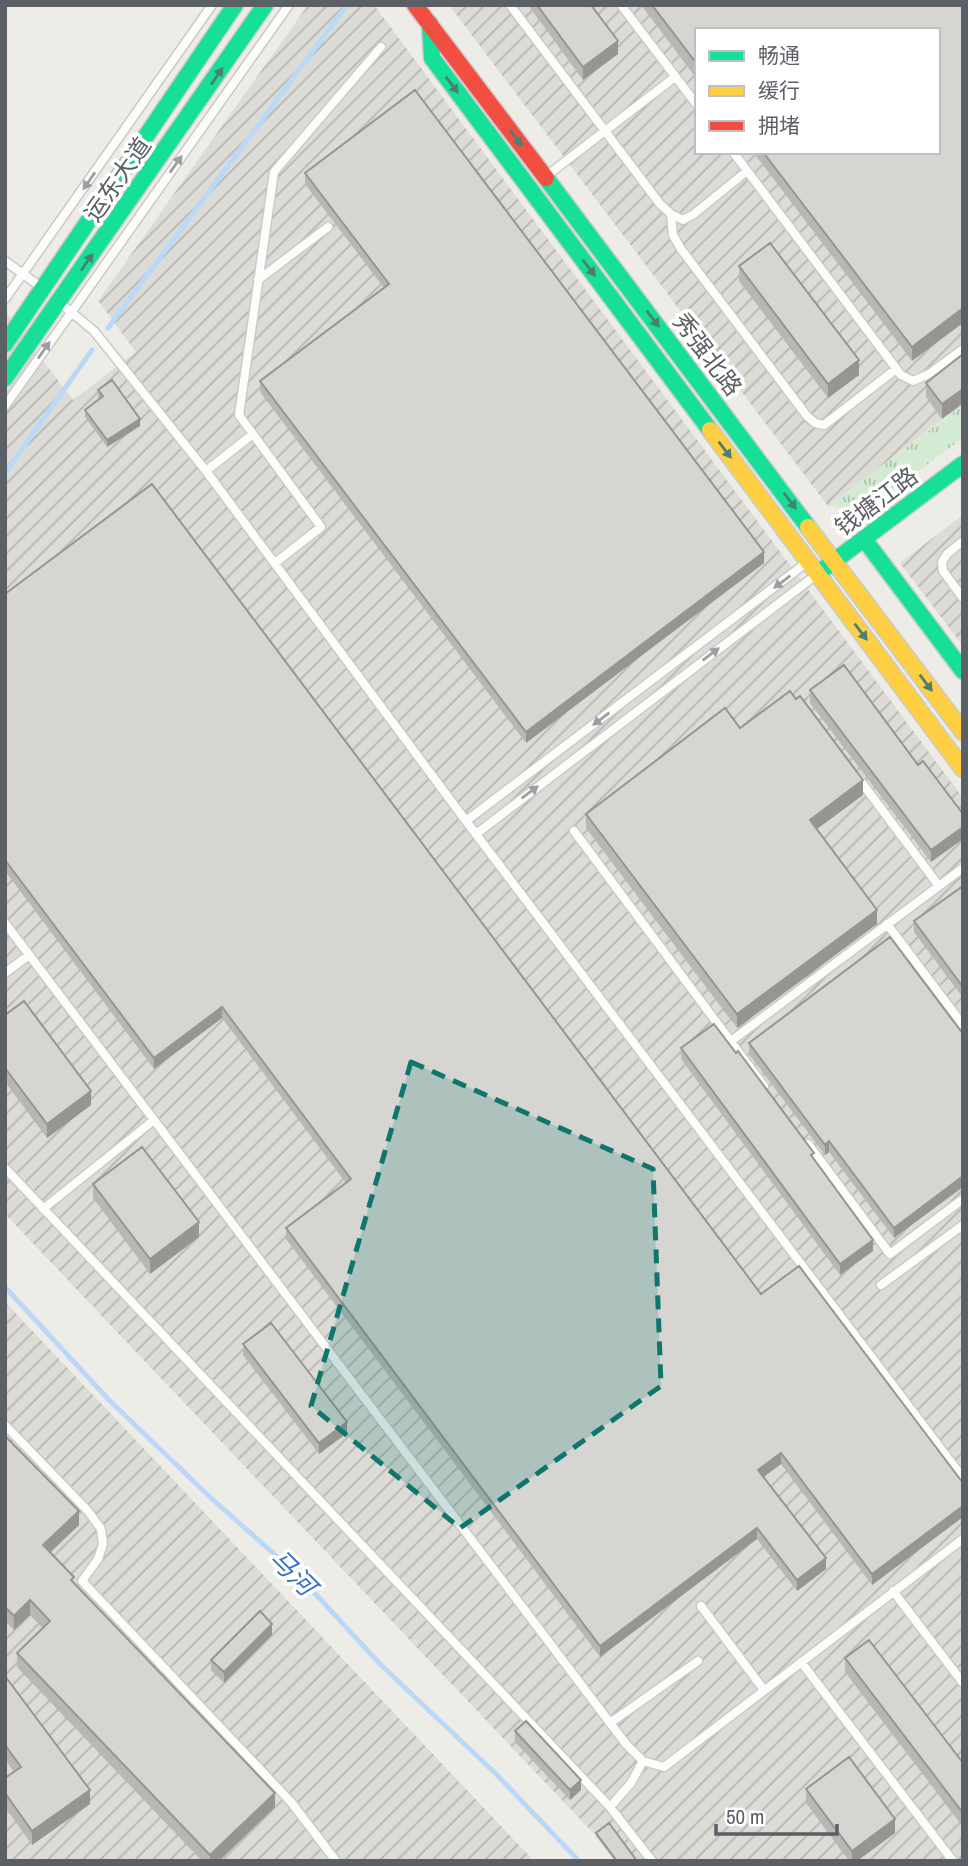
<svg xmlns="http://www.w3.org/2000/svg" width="968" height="1866" font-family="'Archivo Narrow','Noto Sans SC',sans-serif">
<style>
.industrial{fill:url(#industrial-furrows);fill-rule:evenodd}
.grass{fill:url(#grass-tufts)}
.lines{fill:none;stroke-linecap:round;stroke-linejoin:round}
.stream{stroke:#bad9f8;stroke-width:5}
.lane-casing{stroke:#c9cac9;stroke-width:11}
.fast-casing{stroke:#cacbca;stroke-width:19}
.slow-casing{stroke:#cacbca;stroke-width:19}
.jam-casing{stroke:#cacbca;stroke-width:19}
.lane{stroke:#fcfcfb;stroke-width:8}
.fast{stroke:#16e098;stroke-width:16}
.slow{stroke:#ffcf43;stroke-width:16}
.jam{stroke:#f24e42;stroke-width:16}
.wall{fill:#b8b7b4}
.shaded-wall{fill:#969592}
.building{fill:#d6d5d1;stroke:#969592;stroke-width:2}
.oneway{fill:#4a7f72}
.oneway2{fill:#9b9ea2}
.marked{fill:#0f766e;fill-opacity:0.2;stroke:#0f766e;stroke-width:5;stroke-dasharray:14 9;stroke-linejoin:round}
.labels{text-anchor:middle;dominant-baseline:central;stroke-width:7;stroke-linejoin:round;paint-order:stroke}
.street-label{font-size:24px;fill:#5b5f66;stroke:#fff}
.water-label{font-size:26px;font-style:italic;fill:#3873c6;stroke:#fff}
</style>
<defs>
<pattern id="industrial-furrows" width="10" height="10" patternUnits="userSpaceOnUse" patternTransform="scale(1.75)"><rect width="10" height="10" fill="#dddbd6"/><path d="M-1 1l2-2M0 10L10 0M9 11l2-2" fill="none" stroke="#b6b5b1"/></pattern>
<pattern id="grass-tufts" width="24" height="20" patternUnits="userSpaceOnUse" patternTransform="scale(1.75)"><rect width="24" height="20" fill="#d3ebd2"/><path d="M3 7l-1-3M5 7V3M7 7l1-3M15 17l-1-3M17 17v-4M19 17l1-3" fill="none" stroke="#aec2ae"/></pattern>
</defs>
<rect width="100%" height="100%" fill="#edece6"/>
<path class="industrial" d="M308,5h66l589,793v1063h-348l-19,-25 -591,-622v-903l68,89 63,-48 -38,-51z
M449,5h514v399l-135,102zM697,30h241v122h-241z
M963,515v131l-63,-83z
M5,1302l529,559h-529z"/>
<path class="grass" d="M963,405v33l-99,73 -36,-5z"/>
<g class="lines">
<path class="stream" d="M108,328l239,-323
M5,473l87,-123
M5,1287l103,112 104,100 87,77 81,88 116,110 83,87"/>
<defs>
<path id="lane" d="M510,5l150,199 11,10 12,6 11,-6 53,-43
M621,5l76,100
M733,152l168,223 12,6 16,-7 34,-25
M545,177l130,-100
M671,214l2,21 8,14 126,167 8,7 9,2 72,-56
M5,261l36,26
M258,280l70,-53
M5,299l207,-294
M59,302l35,29 112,140 260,350 497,657
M5,406l284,-401
M206,471l47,-37
M963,541l-16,13 -5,8 1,9 20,27
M275,563l46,-36 -82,-112 35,-243 107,-125
M856,775l83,111
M466,821l340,-258
M574,831l190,255
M476,834l340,-259
M5,923l621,821 17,17 21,6 299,-228
M887,924l76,101
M5,973l24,-18
M731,1041l232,-173
M808,1144l82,110 73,-55
M5,1168l605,639 42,54
M43,1209l111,-89
M881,1285l82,-60
M5,1425l83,86 13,18 2,15 -5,15 -16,22 209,221 45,59
M893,1591l70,92
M701,1606l63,84
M801,1662l152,199
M610,1723l88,-62
M610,1807l21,-24 12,-22"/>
<path id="fast" d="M430,24l2,34 278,372
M546,178l262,349
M5,344l230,-339
M5,378l260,-373
M864,539l99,132
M825,568l138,-104"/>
<path id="slow" d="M710,430l253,339
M808,527l155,205"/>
<path id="jam" d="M415,5l131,173"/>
</defs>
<use href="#lane" class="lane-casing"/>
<use href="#fast" class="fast-casing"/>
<use href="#slow" class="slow-casing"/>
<use href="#jam" class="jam-casing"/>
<use href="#lane" class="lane"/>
<use href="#fast" class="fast"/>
<use href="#slow" class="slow"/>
<use href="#jam" class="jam"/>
</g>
<path class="wall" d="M528,5h63l27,49 -35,26z
M641,5h322l-51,356 -159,-209h185l-241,-122v49z
M305,173l459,390 -238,180 -266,-351v-11l124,-93 -79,-104z
M739,266l120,109 -31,23 -89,-117z
M963,354l-21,65 -16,-22v-14z
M98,390l42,36 -33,21 -22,-30v-7l15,-11 -2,-2z
M5,594l756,700 202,189v34l-91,68 -91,-121 -17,13 62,92 -29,22 -40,-52 -157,118 -314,-418v-11l60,-45 -124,-165 -68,51 -149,-198z
M810,690l108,75 45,49v25l-32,23 -121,-159z
M740,728l123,67 -46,34 60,95 -140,104 -151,-200v-14z
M963,886v112l-49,-66v-11z
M5,1015l86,90 -44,33 -42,-56z
M963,1034l-69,204 -65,-86 -4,3 -76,-101v-11z
M681,1048l133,112 59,91 -33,24 -159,-216z
M93,1184l106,53 -49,37 -57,-76z
M243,1344l104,89 -28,21 -76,-99z
M5,1436l74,89 -29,28 24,30 201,224 -56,54h-17l-185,-194v-14l26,-25 -13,-13 -16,15 -9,-9z
M272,1635l-48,48 -13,-13v-10z
M845,1658l118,105v64l-118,-155z
M5,1676l85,128 -58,41 -27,-38v-29l9,-6 -9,-13z
M515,1731l66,59 -11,10 -55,-58z
M806,1789l89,44 -38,28h-8l-43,-58z
M596,1833l41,28h-22l-19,-25z"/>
<path class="shaded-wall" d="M618,41v13l-35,26v-13z
M963,308v15l-51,38v-14z
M859,360v15l-31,23v-14z
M963,389v14l-21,16v-15z
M140,419v7l-33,21v-7z
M764,552v11l-238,180v-11z
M863,780v15l-53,39v-14z
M963,827v12l-32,23v-12z
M877,910v14l-140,104v-14z
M222,1007v11l-68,51v-11z
M91,1091v14l-44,33v-14z
M829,1141v11l-4,3v-10z
M963,1176v11l-69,51v-10z
M199,1222v15l-49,37v-15z
M873,1240v11l-33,24v-11z
M347,1422v11l-28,21v-11z
M781,1453v11l-23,17v-11z
M963,1506v11l-91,68v-11z
M79,1511v14l-36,34v-14z
M757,1528v11l-157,118v-11z
M826,1558v11l-29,22v-11z
M30,1600v15l-16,15v-14z
M272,1624v11l-48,48v-11z
M581,1780v10l-11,10v-10z
M90,1790v14l-58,41v-14z
M275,1793v14l-56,54h-9v-6z
M895,1819v14l-38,28h-5v-10z"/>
<path class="building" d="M537,5h54l27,36 -35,26z
M652,5h311v303l-51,39 -149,-195h175v-122h-241v34z
M415,90l349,462 -238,180 -266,-351 129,-97 -84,-111z
M770,243l89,117 -31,24 -89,-118z
M963,354v35l-21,15 -16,-21z
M112,380l28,39 -33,21 -22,-30 18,-14 -5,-6z
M152,484l609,810 38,-28 164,217v23l-91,68 -91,-121 -23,17 68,88 -29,22 -40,-52 -157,118 -314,-418 65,-49 -129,-172 -68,51 -149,-198v-266z
M844,665l74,100 5,-4 40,53v13l-32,23 -121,-160z
M790,691l6,8 4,-3 63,84 -53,40 67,90 -140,104 -151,-200 139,-106 15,20z
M963,886v101l-49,-66z
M890,937l73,97v142l-69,52 -65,-87 -4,4 -76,-102z
M24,1001l67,90 -44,33 -42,-56v-53z
M714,1024l22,29 2,-2 76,102 -3,2 62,85 -33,24 -159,-216z
M142,1147l57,75 -49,37 -57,-75z
M271,1323l76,99 -28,21 -76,-99z
M5,1436l74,75 -36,34 31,32 -3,3 204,213 -65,62 -193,-202 33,-32 -20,-21 -16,16 -9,-9z
M260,1611l12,13 -48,48 -13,-12z
M869,1640l94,123v50l-118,-155z
M5,1676l85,114 -58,41 -27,-38v-15l16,-11 -16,-22z
M526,1721l55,59 -11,10 -55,-59z
M849,1757l46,62 -43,32 -46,-62z
M609,1823l28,38h-20l-21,-28z"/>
<defs><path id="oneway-solid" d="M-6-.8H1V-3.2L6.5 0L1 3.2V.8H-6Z" transform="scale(1.75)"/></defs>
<g class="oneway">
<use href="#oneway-solid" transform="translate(217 76) rotate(-56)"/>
<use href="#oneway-solid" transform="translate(452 85) rotate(53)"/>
<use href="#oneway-solid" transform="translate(516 138) rotate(53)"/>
<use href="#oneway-solid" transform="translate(87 262) rotate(-55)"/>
<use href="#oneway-solid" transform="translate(589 268) rotate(53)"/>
<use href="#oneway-solid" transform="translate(653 319) rotate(53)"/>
<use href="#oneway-solid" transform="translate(725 450) rotate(53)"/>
<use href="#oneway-solid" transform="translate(790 501) rotate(53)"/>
<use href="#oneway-solid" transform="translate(861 632) rotate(53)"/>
<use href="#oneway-solid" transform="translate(926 683) rotate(53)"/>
</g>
<g class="oneway2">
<use href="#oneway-solid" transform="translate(176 164) rotate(-55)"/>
<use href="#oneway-solid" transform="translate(89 181) rotate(125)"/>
<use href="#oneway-solid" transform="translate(44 350) rotate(-55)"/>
<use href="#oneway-solid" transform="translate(782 582) rotate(143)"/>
<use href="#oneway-solid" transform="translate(711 654) rotate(-37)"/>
<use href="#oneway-solid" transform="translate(601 719) rotate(143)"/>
<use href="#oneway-solid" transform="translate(530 792) rotate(-37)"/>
</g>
<path class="marked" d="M411,1062l242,107 8,217 -201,142 -149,-122z"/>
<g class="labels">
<g class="street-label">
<text transform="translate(117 179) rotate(-55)">运东大道</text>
<text transform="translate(708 354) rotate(53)">秀强北路</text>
<text transform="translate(876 501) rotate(-37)">钱塘江路</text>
</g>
<g class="water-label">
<text transform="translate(293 1572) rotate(45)">马河</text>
</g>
</g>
<rect width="968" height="1866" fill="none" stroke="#5b5f66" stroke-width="14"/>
<rect x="695" y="28" width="245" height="126" fill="#ffffff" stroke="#bdbfc2" stroke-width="2"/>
<rect x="709" y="51" width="35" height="10" fill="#16e098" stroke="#bdbfc2" stroke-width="2"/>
<text x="758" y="63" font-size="21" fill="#5b5f66">畅通</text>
<rect x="709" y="86" width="35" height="10" fill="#ffcf43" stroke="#bdbfc2" stroke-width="2"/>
<text x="758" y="98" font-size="21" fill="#5b5f66">缓行</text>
<rect x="709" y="121" width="35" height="10" fill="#f24e42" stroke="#bdbfc2" stroke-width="2"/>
<text x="758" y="133" font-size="21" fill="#5b5f66">拥堵</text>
<path d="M716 1824v10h121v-10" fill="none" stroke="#5b5f66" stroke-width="3.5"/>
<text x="726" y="1824" font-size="21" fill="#5b5f66" stroke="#ffffff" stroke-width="5" paint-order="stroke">50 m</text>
</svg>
